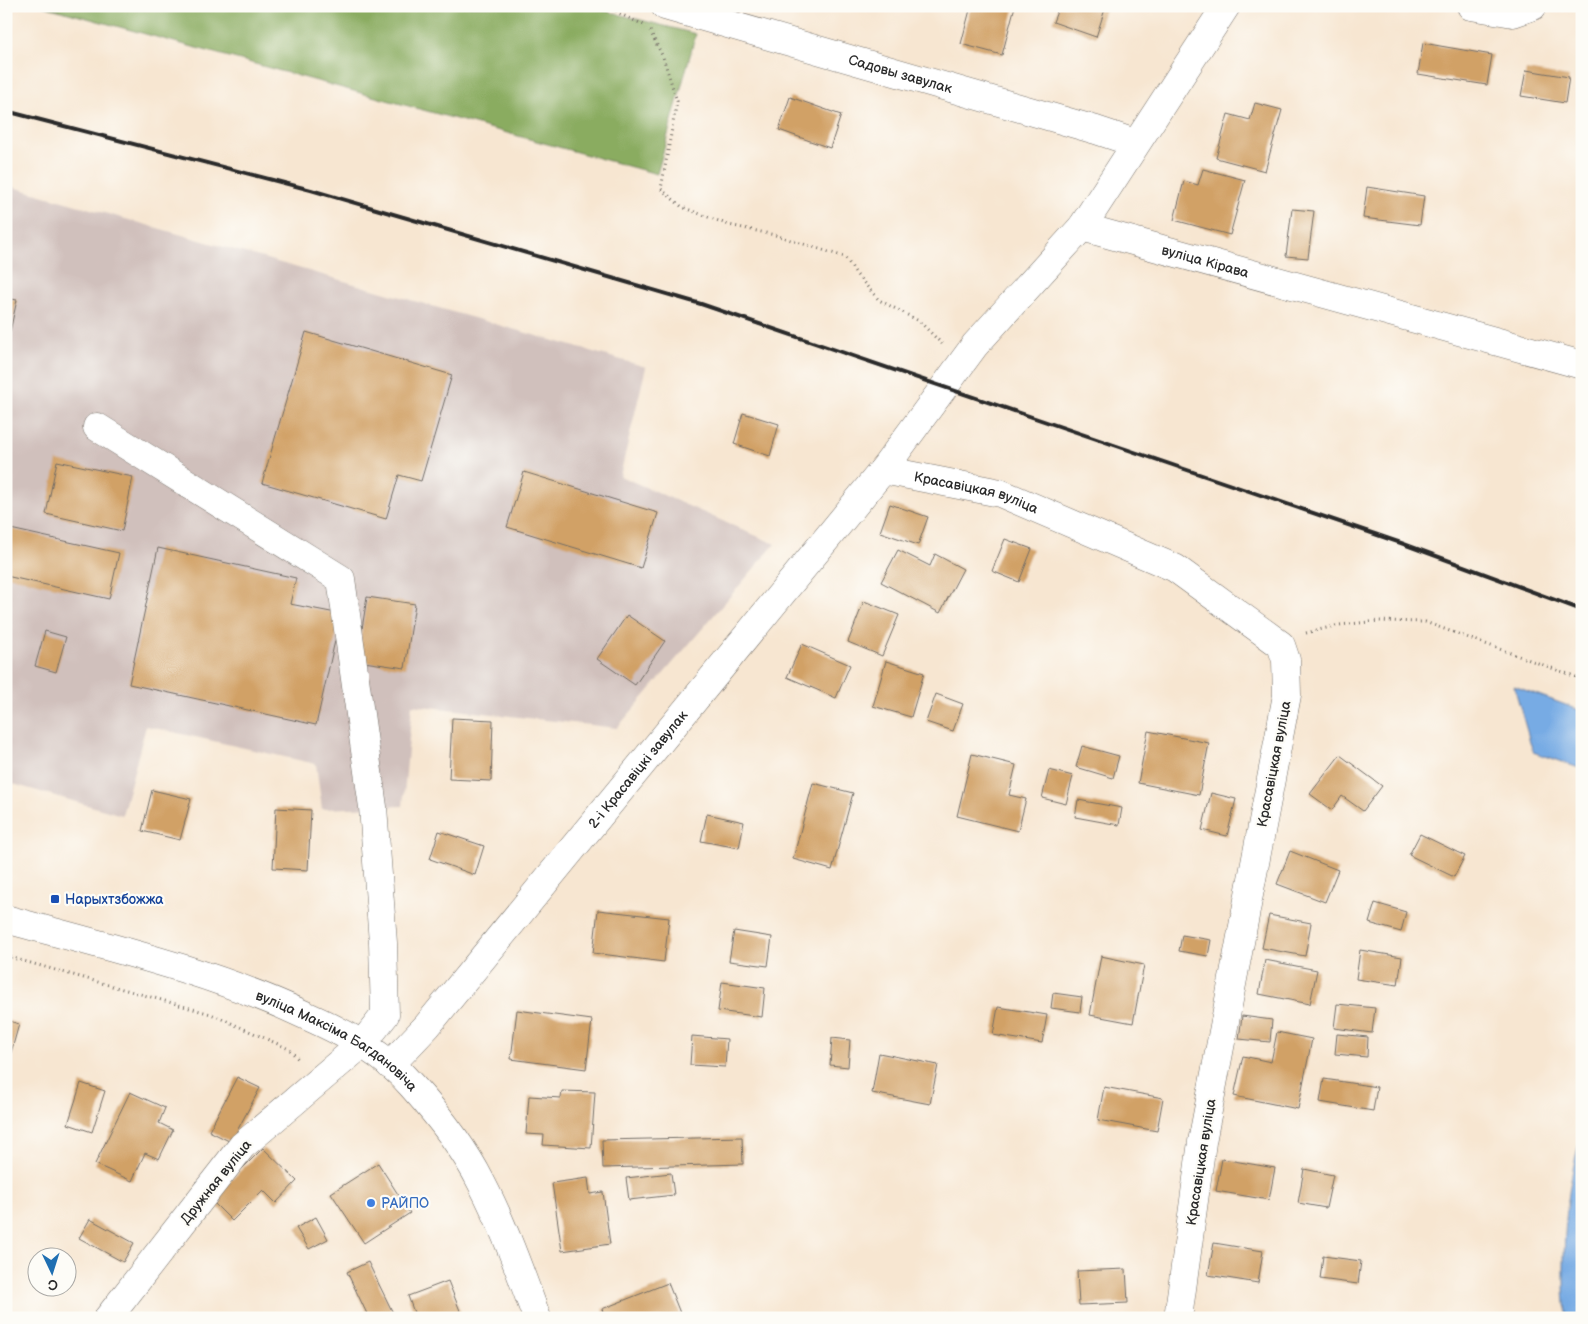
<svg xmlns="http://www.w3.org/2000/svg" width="1588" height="1324" font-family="'Balsamiq Sans',sans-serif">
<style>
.industrial{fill:#d0c0bc}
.forest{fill:#8aac60;stroke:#5a6c46}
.water{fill:#77abe4;stroke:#516b88}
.building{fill:#d1a166}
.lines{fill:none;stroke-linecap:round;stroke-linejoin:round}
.minor-casing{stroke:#726c65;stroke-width:29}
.major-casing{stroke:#726c65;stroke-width:29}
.path{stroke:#726c65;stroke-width:3;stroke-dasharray:1 4;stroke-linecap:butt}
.minor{stroke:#fff;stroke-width:28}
.major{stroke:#fff;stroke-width:28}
.rail{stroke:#2b2b2b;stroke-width:4}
.transit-dot{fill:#1a4fb4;stroke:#fdfcf7;stroke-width:2}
.shop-dot{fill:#3f7fe0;stroke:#fdfcf7;stroke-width:2}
.labels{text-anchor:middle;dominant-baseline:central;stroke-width:4.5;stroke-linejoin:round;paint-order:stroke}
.street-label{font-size:14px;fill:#2b2b2b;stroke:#fdfcf7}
.transit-label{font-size:14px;fill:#164399;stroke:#fdfcf7;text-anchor:start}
.shop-label{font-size:14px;fill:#366cbe;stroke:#fdfcf7;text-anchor:start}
</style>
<rect width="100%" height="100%" fill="#fdfcf7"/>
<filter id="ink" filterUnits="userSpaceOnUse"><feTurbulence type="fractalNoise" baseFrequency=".02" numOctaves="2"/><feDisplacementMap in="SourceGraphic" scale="10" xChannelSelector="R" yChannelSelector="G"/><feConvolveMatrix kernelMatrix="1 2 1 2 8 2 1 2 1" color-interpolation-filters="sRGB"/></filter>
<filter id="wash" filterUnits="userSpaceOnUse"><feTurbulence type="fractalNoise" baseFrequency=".0096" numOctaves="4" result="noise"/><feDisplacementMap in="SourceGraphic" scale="20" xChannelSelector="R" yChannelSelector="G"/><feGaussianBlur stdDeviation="1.12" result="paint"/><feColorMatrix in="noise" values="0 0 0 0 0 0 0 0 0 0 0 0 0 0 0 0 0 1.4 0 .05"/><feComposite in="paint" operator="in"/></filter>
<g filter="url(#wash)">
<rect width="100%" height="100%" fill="#f7e6d1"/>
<path class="industrial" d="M6,185l640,182 -26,109 155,68 -158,184 -205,-23 -9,101 -81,3 -6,-45 -170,-38 -24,89 -116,-33z"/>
<path class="forest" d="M43,6h543l110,28 -39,140z"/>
<path class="water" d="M1514,686l68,25v58l-49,-17z
M1582,1134v184h-15c-3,-16 -3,-31 -3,-46 0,-47 4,-93 18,-138z"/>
<g id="blocks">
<path class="building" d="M971,6h44l-13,49 -41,-11z
M1059,6h47l-10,31 -43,-15z
M1423,43l69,12 -5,30 -69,-11z
M1526,70l43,7 -4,26 -44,-7z
M790,97l51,18 -11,33 -51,-18z
M1255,103l27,7 -17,61 -49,-13 12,-44 22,6z
M1203,169l42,11 -15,55 -56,-15 10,-39 14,4z
M1367,187l57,9 -4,29 -57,-7z
M1292,209l22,2 -6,47 -22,-2z
M6,298l11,2 -10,45h-1z
M306,332l146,43 -31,106 -22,-6 -13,44 -124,-36z
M743,413l36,11 -9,32 -36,-12z
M57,461l76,16 -11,54 -76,-17z
M524,472l134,41 -17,55 -134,-41z
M890,504l38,13 -10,28 -38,-13z
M6,528l113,25 -10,46 -103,-23z
M1005,539l27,10 -13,33 -27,-11z
M158,548l138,30 -6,26 51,10 -25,111 -187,-41z
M898,550l32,16 5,-12 28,15 -23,44 -59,-31z
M367,597l48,7 -10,64 -48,-7z
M864,601l35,14 -17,41 -34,-14z
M627,615l38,26 -30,44 -38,-26z
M45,631l21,6 -10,35 -21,-6z
M802,644l48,21 -14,33 -49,-21z
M886,661l38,12 -13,44 -38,-11z
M936,694l27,10 -10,27 -27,-9z
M452,718l41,2 -2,61 -42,-2z
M1148,731l61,12 -10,52 -61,-12z
M1082,746l37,10 -6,22 -37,-11z
M972,754l44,11 -7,30 17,4 -8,32 -61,-15z
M1340,755l42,31 -19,25 -21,-15 -10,14 -22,-16z
M1049,770l24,6 -7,28 -24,-6z
M813,783l40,10 -21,77 -39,-11z
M152,790l39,9 -11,41 -38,-9z
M1211,793l25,6 -9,37 -25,-6z
M1078,800l44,8 -3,17 -44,-8z
M276,808l35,2 -3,60 -35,-2z
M707,814l37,8 -5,26 -38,-7z
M439,831l45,15 -9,29 -45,-16z
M1420,834l45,22 -11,21 -45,-22z
M1290,851l48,19 -13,32 -48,-18z
M1375,903l31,9 -5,20 -32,-9z
M598,910l71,8 -5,44 -71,-9z
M1269,915l42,8 -6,33 -43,-8z
M734,931l38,6 -4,29 -39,-5z
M1182,935l29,5 -3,16 -29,-5z
M1360,950l42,7 -4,28 -42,-6z
M1101,956l43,9 -11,58 -43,-8z
M1265,960l52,10 -7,34 -51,-10z
M722,982l43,6 -3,29 -44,-6z
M1053,993l29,4 -2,15 -29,-4z
M1337,1004l38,4 -3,25 -38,-5z
M998,1007l49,8 -5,28 -49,-8z
M517,1010l75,10 -6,49 -75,-10z
M1242,1016l30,4 -2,22 -31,-3z
M6,1020l13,4 -12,43h-1z
M1277,1032l35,7 -14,70 -64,-13 9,-40 28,6z
M1337,1034l31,3 -1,20 -32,-3z
M692,1036l35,3 -2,28 -35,-2z
M832,1038l18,2 -2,27 -18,-2z
M879,1053l59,12 -8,39 -58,-11z
M237,1077l23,11 -29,54 -22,-11z
M1324,1079l53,8 -4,24 -53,-9z
M81,1083l24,8 -13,41 -24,-8z
M1104,1087l59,11 -6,33 -59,-11z
M562,1091l33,1 -4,56 -48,-3 1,-10 -18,-1 3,-38 32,2z
M130,1092l35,16 -6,15 14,7 -14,29 -14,-6 -13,28 -37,-17z
M742,1137l1,27 -140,4 -1,-28z
M263,1148l34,33 -21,22 -13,-13 -31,31 -21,-21z
M1222,1159l53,9 -6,32 -53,-9z
M378,1163l32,50 -46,30 -33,-50z
M1304,1169l29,6 -7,33 -28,-5z
M671,1173l3,22 -45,5 -3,-22z
M588,1178l2,16 13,-2 7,52 -48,7 -10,-68z
M316,1217l12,22 -19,10 -13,-21z
M90,1219l44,24 -11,19 -44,-24z
M1214,1243l49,8 -5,32 -50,-8z
M1323,1256l38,5 -3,23 -38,-5z
M368,1262l25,51 -10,5h-14l-22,-46z
M1126,1269l2,34 -49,2 -2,-34z
M448,1281l15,37h-47l-8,-22z
M668,1283l14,35h-77l-3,-9z"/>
</g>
</g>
<g filter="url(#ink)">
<use href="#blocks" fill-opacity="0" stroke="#726c65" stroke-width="1"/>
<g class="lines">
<defs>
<g id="minor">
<path id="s1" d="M665,6l431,124 39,13"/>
<path d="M1471,6l42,7 20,-7"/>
<path id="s2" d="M1082,227l500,138"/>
<path d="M97,427l244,152 32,228 10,136 2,72 -22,28 -121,103 -134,172"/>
<path id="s3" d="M883,470l117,23 175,75 106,77 5,15 1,35 -85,447 -24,176"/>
</g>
<g id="major">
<path id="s4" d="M6,919c102,28 205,52 301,97 40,18 77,37 106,71 25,28 51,61 68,95 23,44 39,90 56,136"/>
<path id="s5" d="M390,1065l37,-39 456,-556 92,-125 107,-118 144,-221"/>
</g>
</defs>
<use href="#minor" class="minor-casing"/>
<use href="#major" class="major-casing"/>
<path class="path" d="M614,6l4,7 26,12
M650,31l13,26 14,44 -16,88 21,18 47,18 46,10 70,22 12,18 22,25 40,21 23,23
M1306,633l33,-8 40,-4 46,1 157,57
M6,956l205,58 78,35 10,11"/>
<use href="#minor" class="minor"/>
<use href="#major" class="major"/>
<path class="rail" d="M6,111l305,79 390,114 700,239 181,67"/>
</g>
</g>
<rect class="transit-dot" x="50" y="894" width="10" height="10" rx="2.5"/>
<circle class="shop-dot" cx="371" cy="1203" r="5"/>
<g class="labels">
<g class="street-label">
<text stroke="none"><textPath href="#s1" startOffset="245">Садовы завулак</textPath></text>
<text stroke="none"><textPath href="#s2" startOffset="128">вуліца Кірава</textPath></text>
<text stroke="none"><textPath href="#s3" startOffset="96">Красавіцкая вуліца</textPath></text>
<text transform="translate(1274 764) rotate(-79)">Красавіцкая вуліца</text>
<text stroke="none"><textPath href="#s5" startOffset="386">2-і Красавіцкі завулак</textPath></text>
<text stroke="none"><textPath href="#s4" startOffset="355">вуліца Максіма Багдановіча</textPath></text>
<text transform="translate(1201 1162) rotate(-81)">Красавіцкая вуліца</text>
<text transform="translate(216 1182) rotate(-51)">Дружная вуліца</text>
</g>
<g class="transit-label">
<text x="65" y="899">Нарыхтзбожжа</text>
</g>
<g class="shop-label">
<text x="381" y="1203">РАЙПО</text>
</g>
</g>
<rect width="1588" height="1324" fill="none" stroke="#fdfcf7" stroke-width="25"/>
<g transform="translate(52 1272) rotate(176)"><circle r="24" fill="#fdfcf7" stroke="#a9a8a5"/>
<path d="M0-4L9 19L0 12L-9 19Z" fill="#1f6fb2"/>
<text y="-8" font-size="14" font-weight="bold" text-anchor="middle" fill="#2b2b2b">С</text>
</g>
</svg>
